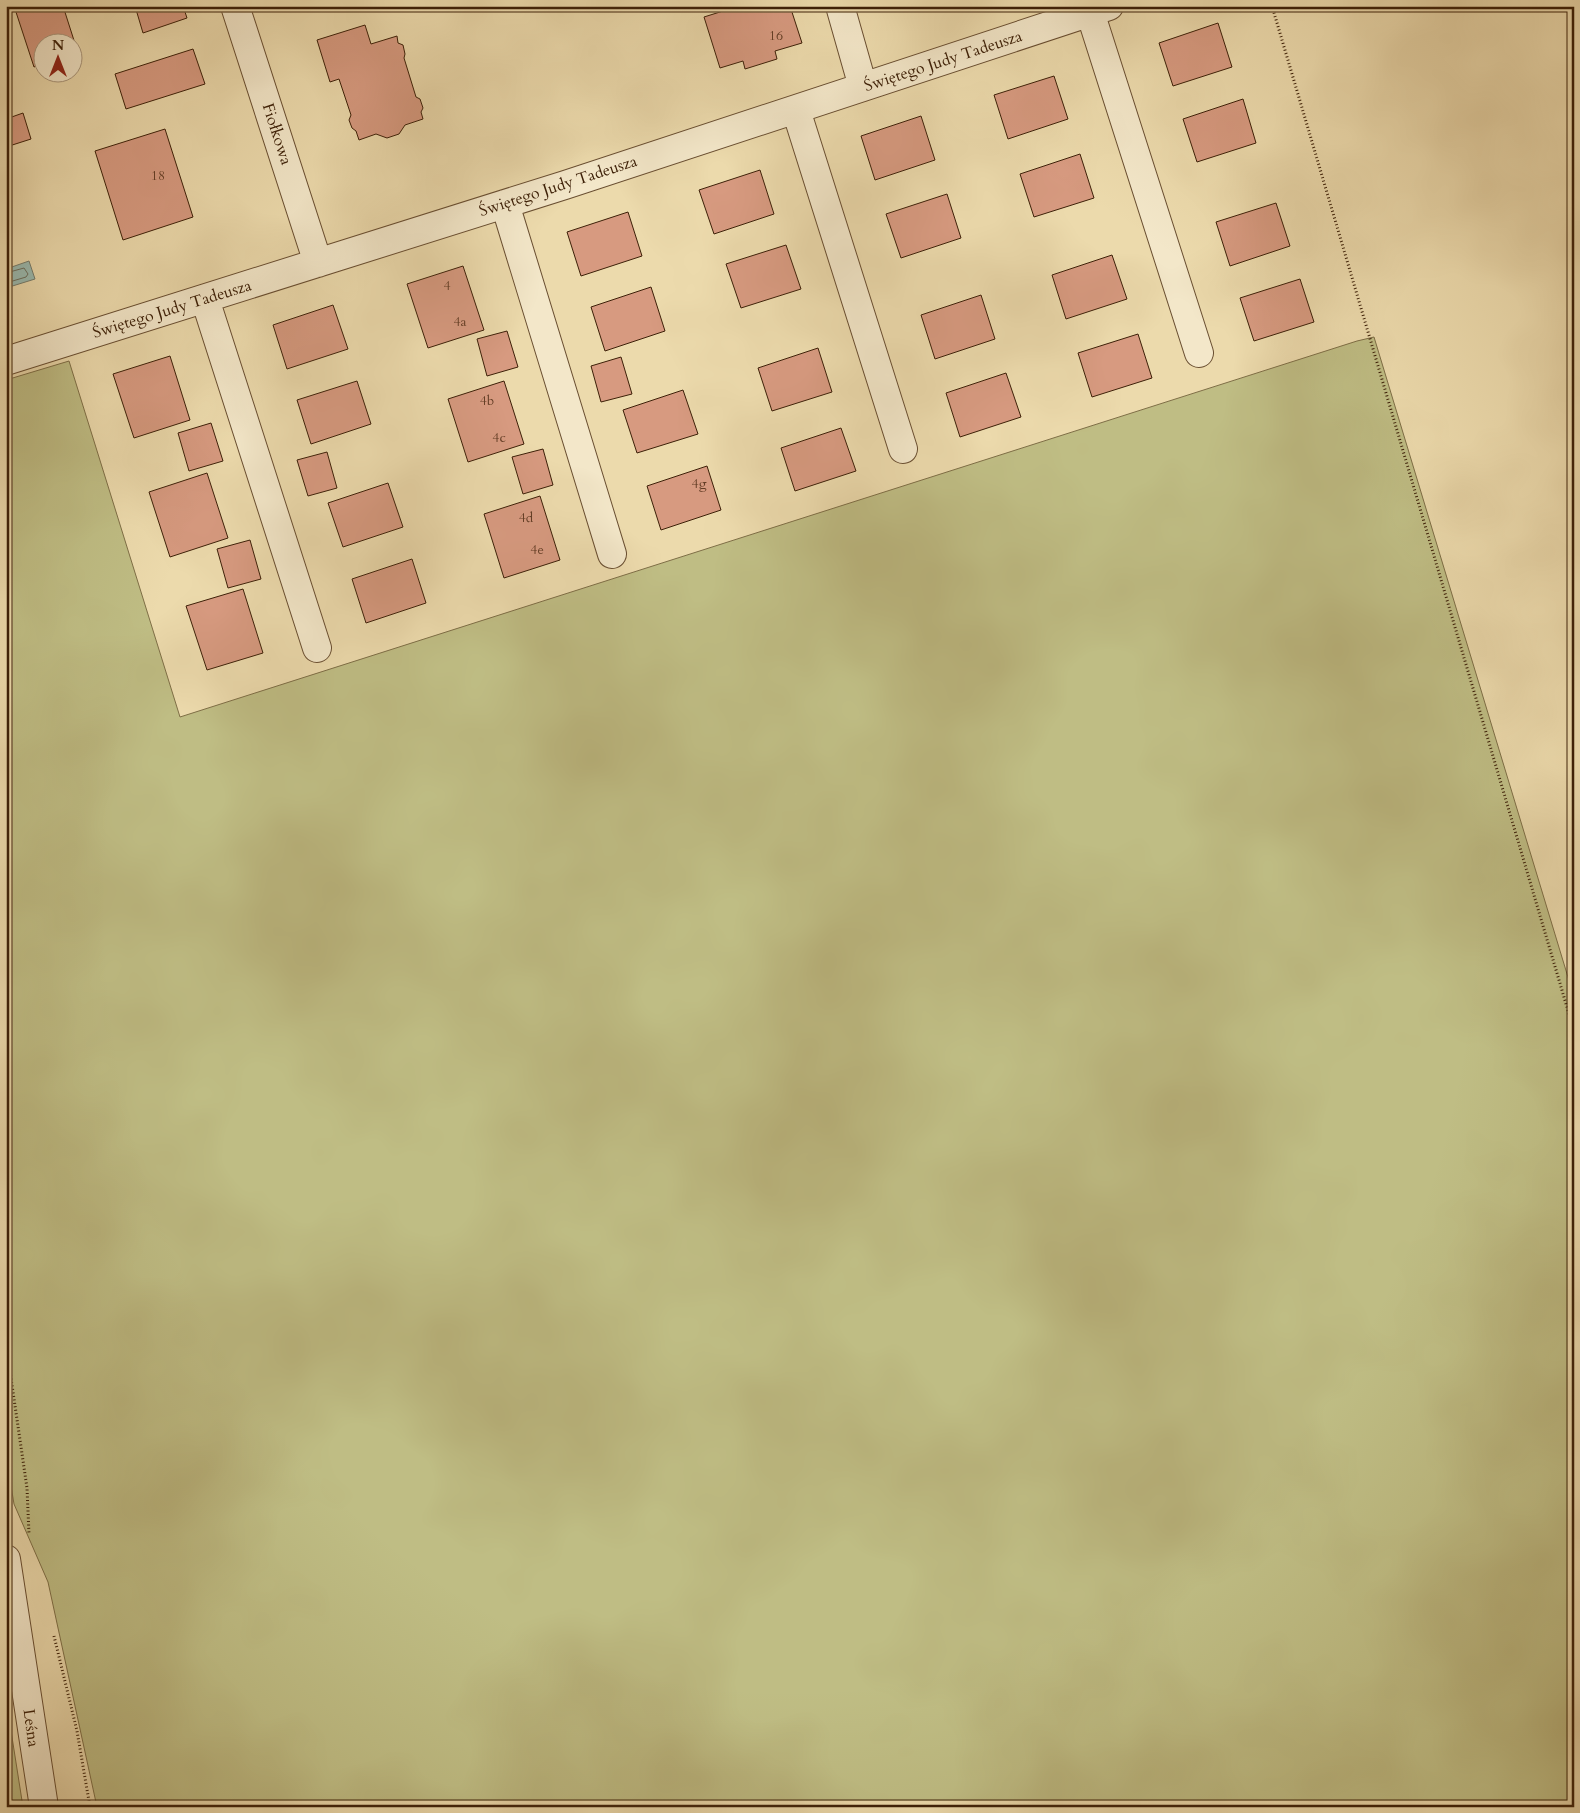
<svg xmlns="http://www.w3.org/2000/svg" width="1580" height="1813" font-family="Cardo,serif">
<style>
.green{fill:#bfbd84;stroke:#7e6e46}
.water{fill:#9abab0;stroke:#757c6d}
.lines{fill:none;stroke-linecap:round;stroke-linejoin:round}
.shore{stroke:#6c6d5c;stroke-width:1}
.building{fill:#d79a80;stroke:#3d2008}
.minor-casing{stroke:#694e31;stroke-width:30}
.path{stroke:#3d2008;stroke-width:3;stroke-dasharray:1 2.5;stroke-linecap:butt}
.minor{stroke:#f3e7c9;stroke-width:28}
.labels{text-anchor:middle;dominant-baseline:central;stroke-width:4.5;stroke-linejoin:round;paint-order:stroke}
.number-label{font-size:14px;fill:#643e26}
.street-label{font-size:16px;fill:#3d2008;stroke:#f3e7c9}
</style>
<rect width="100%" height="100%" fill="#ecdaac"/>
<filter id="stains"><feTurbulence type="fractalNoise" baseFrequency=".004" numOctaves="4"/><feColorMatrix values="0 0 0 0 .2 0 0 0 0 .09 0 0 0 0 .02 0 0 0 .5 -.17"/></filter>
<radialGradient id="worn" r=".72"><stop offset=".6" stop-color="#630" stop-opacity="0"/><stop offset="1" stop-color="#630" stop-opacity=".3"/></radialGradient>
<path class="green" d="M1374,337l200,660v810h-1477l-49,-225 -34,-78 -8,-48v-1076l63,-19 111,356 1177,-376z
M6,1699l17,108h-17z"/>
<path class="water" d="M29,261l6,18 -29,9v-19z"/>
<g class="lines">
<path class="shore" d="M6,273l18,-5 4,6 -2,3 -20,6"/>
</g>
<path class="building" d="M14,6h49l15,47 -6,2v-13h-30v22l-8,3z
M135,6h48l4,12 -44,15z
M739,6h51l12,37 -27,8 2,8 -32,10 -2,-8 -23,7 -16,-51z
M1218,23l14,44 -59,19 -14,-43z
M365,25l6,19 26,-8 1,7 5,2 2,9 -1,4 12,39 4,2 3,9 -2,4 2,7 -18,6 -6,9 -12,4 -11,-4 -17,6 -3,-9 -4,-3 -3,-8 2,-5 -12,-36 -9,3 -13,-42z
M193,49l12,35 -79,25 -11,-35z
M1054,76l14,43 -60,20 -14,-44z
M1243,99l13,44 -59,19 -14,-43z
M23,113l8,26 -25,8v-28z
M921,116l14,44 -60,20 -14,-44z
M165,129l28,88 -70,23 -28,-89z
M1080,154l14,44 -60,19 -14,-43z
M760,170l14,44 -60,20 -15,-44z
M947,194l14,44 -60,20 -15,-44z
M1276,203l14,43 -60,20 -14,-44z
M628,212l14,44 -61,20 -14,-44z
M786,245l15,44 -60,19 -15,-44z
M1112,255l15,44 -61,20 -14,-44z
M463,266l21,64 -56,18 -21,-64z
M1300,279l14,43 -60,19 -14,-43z
M651,287l14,44 -60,20 -14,-44z
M981,295l14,44 -60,20 -14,-44z
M333,305l15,44 -61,20 -14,-44z
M507,331l11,36 -31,9 -10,-37z
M1138,334l14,44 -60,19 -14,-44z
M818,348l14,44 -60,19 -14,-43z
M170,356l20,64 -56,18 -21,-64z
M621,357l11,37 -31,8 -10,-36z
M1006,373l15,44 -61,20 -14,-44z
M357,381l14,43 -60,20 -14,-44z
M504,381l20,63 -56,18 -20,-63z
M683,390l15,44 -61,19 -14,-43z
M211,423l12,38 -34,10 -11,-38z
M841,428l15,43 -61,20 -14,-43z
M543,449l10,36 -30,9 -11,-37z
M327,452l10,36 -29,8 -11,-36z
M707,466l14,44 -60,20 -14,-44z
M207,473l21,65 -58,19 -21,-65z
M388,483l15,44 -60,20 -15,-44z
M540,496l20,64 -56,18 -20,-64z
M250,540l11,39 -33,9 -11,-39z
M412,559l14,44 -60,20 -14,-44z
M243,589l20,64 -56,17 -21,-64z"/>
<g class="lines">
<defs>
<path id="minor" d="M235,6l83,257
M840,6l23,81
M1090,12l109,341
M796,110l107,339
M505,204l107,350
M205,299l112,349
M6,361l559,-176 544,-179
M6,1559l38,248"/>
</defs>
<use href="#minor" class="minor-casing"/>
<path class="path" d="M1272,6l302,1025
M6,1344l21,144 2,46
M54,1636l23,95 13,76"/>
<use href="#minor" class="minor"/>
</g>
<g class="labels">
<g class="number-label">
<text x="776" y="35">16</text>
<text x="158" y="175">18</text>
<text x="447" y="285">4</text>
<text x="460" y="321">4a</text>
<text x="487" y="400">4b</text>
<text x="499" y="437">4c</text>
<text x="699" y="483">4g</text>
<text x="526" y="517">4d</text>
<text x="537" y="549">4e</text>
</g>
<g class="street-label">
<text transform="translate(943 61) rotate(-18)">Świętego Judy Tadeusza</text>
<text transform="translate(277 134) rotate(72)">Fiołkowa</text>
<text transform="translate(558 186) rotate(-18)">Świętego Judy Tadeusza</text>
<text transform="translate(172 309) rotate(-17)">Świętego Judy Tadeusza</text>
<text transform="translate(31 1728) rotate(82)">Leśna</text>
</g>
</g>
<rect width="1580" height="1813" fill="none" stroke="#ecdaac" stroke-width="25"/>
<rect x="8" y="8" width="1565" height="1798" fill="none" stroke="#3d2008" stroke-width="2.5"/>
<rect x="12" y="12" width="1555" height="1788" fill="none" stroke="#3d2008"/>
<g transform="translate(58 58)"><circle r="24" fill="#f3e7c9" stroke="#aa977c"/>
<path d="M0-4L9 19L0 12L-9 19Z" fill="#8f2418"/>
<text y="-8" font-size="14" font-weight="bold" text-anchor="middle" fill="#3d2008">N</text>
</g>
<rect width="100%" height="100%" filter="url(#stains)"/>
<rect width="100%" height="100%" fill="url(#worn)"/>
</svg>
